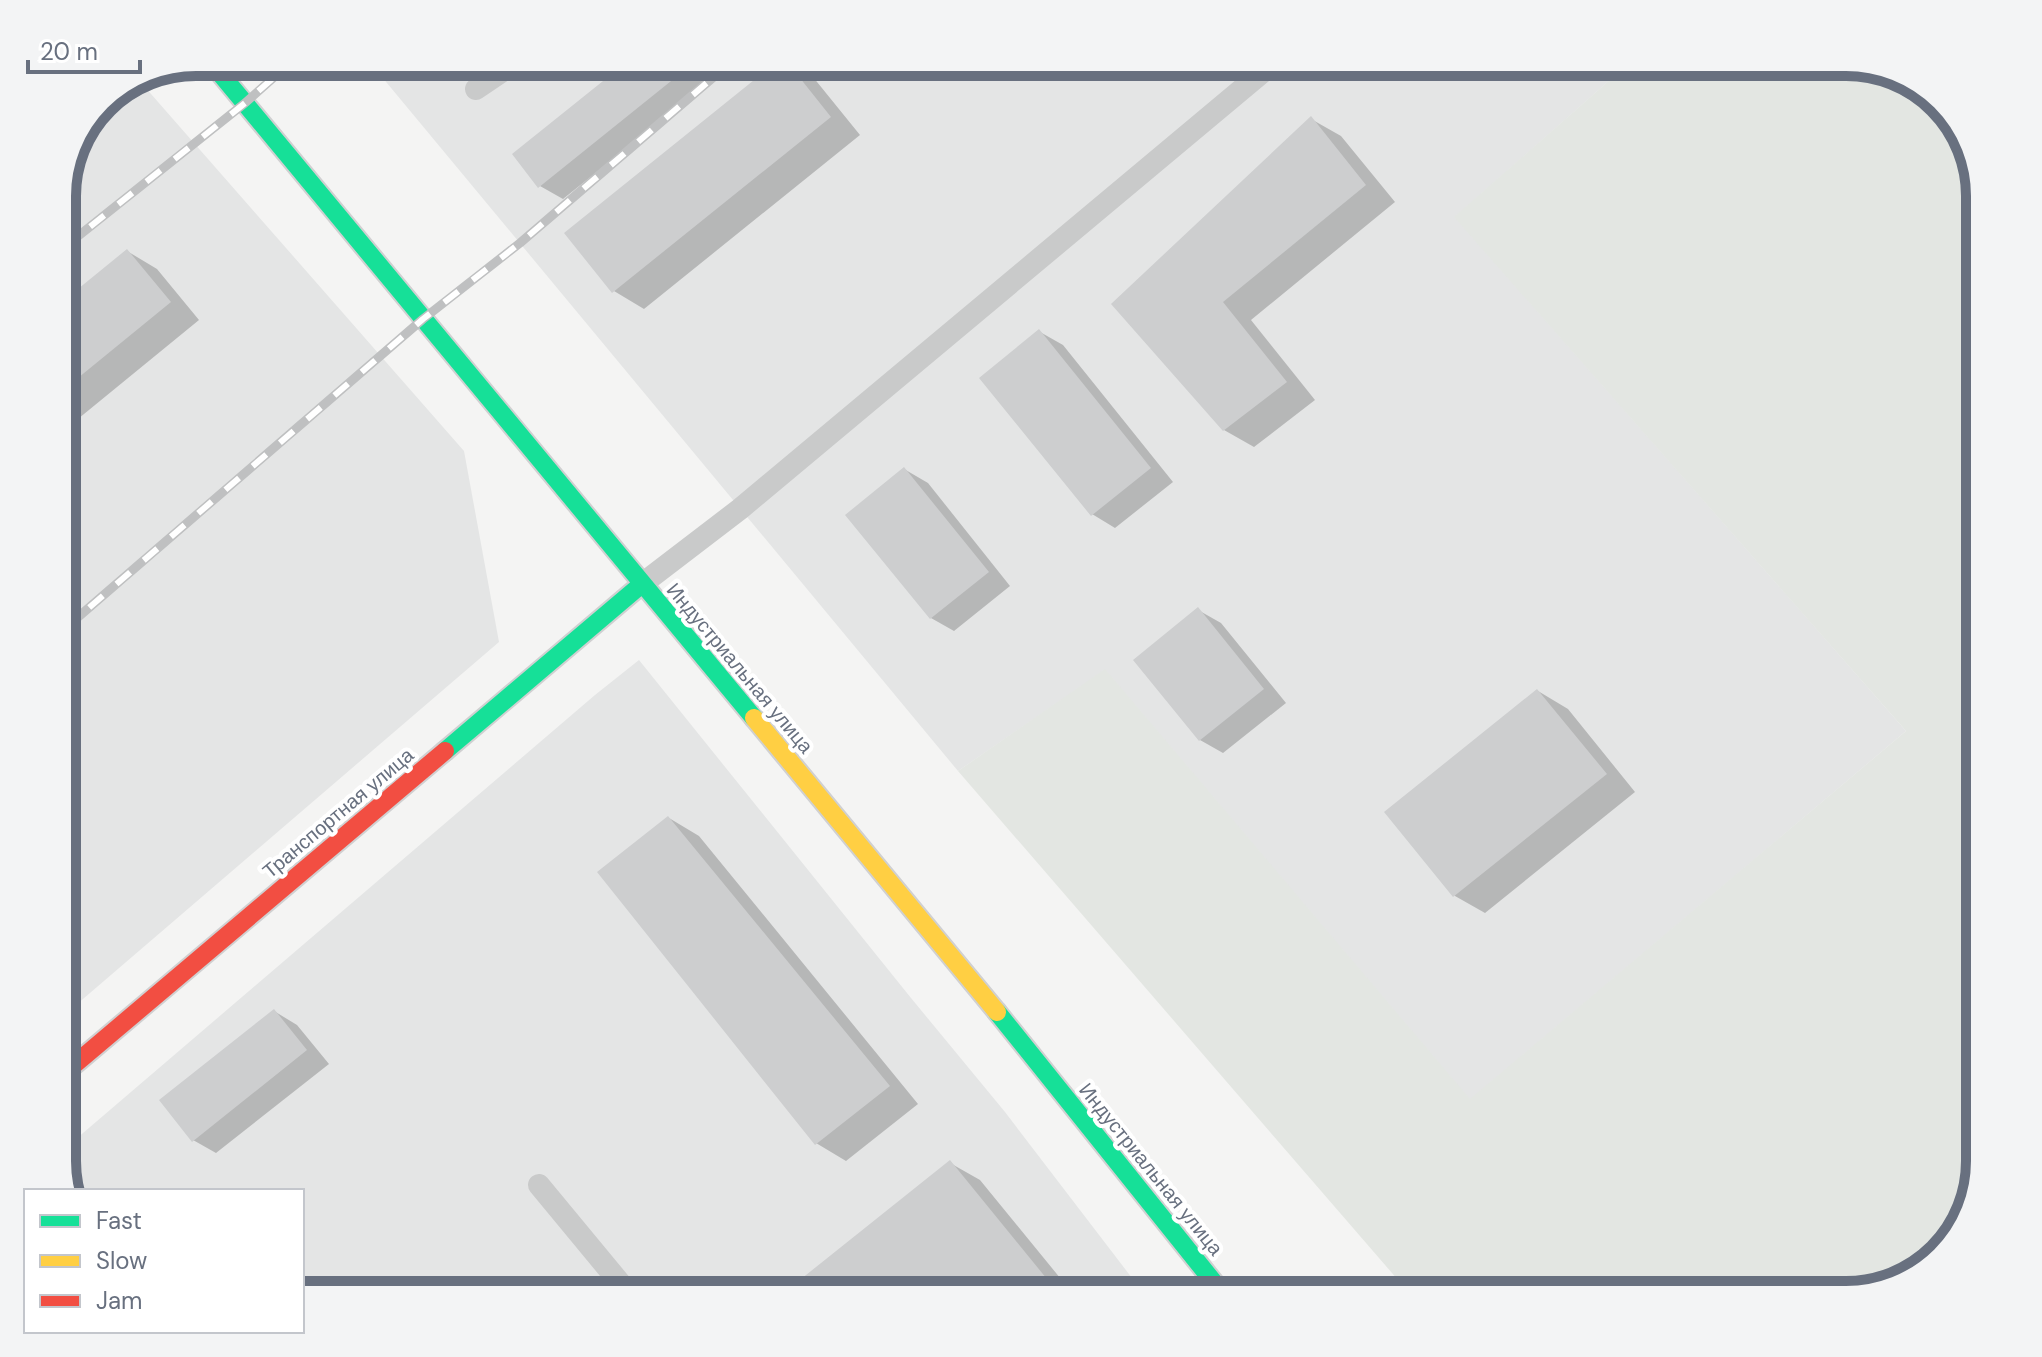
<svg xmlns="http://www.w3.org/2000/svg" width="2042" height="1357" font-family="'DM Sans',sans-serif">
<style>
.built{fill:#e4e5e5}
.green{fill:#e3e6e2}
.shadow{fill:#0003}
.building{fill:#cdcecf}
.lines{fill:none;stroke-linecap:round;stroke-linejoin:round}
.fast-casing{stroke:#d0d0d1;stroke-width:22}
.slow-casing{stroke:#d0d0d1;stroke-width:22}
.jam-casing{stroke:#d0d0d1;stroke-width:22}
.lane{stroke:#c9caca;stroke-width:22}
.fast{stroke:#16e098;stroke-width:18}
.slow{stroke:#ffcf43;stroke-width:18}
.jam{stroke:#f24e42;stroke-width:18}
.rail-casing{stroke:#bfc0c1;stroke-width:9}
.rail{stroke:#fff;stroke-width:6;stroke-dasharray:18;stroke-linecap:butt}
.labels{text-anchor:middle;dominant-baseline:central;stroke-width:8;stroke-linejoin:round;paint-order:stroke}
.street-label{font-size:20px;fill:#68707f;stroke:#fff}
.rim{fill:none;stroke:#68707f;stroke-width:10}
</style>
<rect width="100%" height="100%" fill="#f4f4f3"/>
<path class="built" d="M1629,63l-174,154 451,514 -436,369 -365,-430 -147,101 -581,-700z
M137,78l327,373 35,191 -437,375v-829l40,-87z
M639,660l272,338 94,114 140,183h-843v-104h-233l-7,-22v-18l533,-456z"/>
<path class="green" d="M1845,62l75,22 42,45 18,59v973l-22,74 -46,42 -66,18h-435l-453,-524 147,-102 365,430 436,-368 -452,-514 175,-154z"/>
<path class="shadow" d="M773,68h25l15,9 47,58 -216,174 -30,-18z
M889,68h28l-12,9z
M621,69h104l-162,130 -23,-13z
M1311,119l30,17 54,66 -144,118 64,80 -61,47 -30,-17 -110,-126z
M127,251l30,18 42,51 -137,112v-128z
M1040,332l23,13 110,137 -58,46 -23,-14z
M904,469l24,14 82,103 -56,45 -23,-13z
M1198,610l23,13 65,80 -63,50 -23,-13z
M1538,691l30,18 67,83 -150,121 -30,-17 -68,-84z
M669,818l30,18 219,268 -72,57 -30,-18z
M274,1011l23,14 32,39 -113,89 -23,-13z
M950,1163l30,17 94,115h-274z"/>
<path class="building" d="M769,68h23l39,49 -219,176 -48,-60z
M618,69h68l-148,119 -26,-34z
M1311,116l55,69 -143,117 64,80 -64,49 -112,-127z
M127,249l44,53 -109,89v-89z
M1039,329l112,139 -60,48 -112,-138z
M904,467l85,105 -59,47 -85,-104z
M1198,607l66,82 -65,52 -66,-81z
M1537,689l70,85 -154,123 -69,-85z
M668,816l222,270 -75,59 -218,-273z
M274,1009l33,41 -115,92 -33,-42z
M950,1160l110,135h-262l-7,-8z"/>
<g class="lines">
<defs>
<path id="fast" d="M219,72l535,646
M445,751l197,-167
M997,1012l227,283"/>
<path id="slow" d="M754,718l243,294"/>
<path id="jam" d="M62,1075l383,-324"/>
</defs>
<use href="#fast" class="fast-casing"/>
<use href="#slow" class="slow-casing"/>
<use href="#jam" class="jam-casing"/>
<path class="lane" d="M476,89l28,-19
M642,584l98,-75 531,-444
M539,1185l91,110"/>
<use href="#fast" class="fast"/>
<use href="#slow" class="slow"/>
<use href="#jam" class="jam"/>
<defs>
<path id="rail" d="M62,249l183,-146 36,-32
M62,631l361,-312 97,-76 203,-174"/>
</defs>
<use href="#rail" class="rail-casing"/>
<use href="#rail" class="rail"/>
</g>
<g class="labels">
<g class="street-label">
<text transform="translate(740 668) rotate(50)">Индустриальная улица</text>
<text transform="translate(338 813) rotate(-40)">Транспортная улица</text>
<text transform="translate(1151 1169) rotate(51)">Индустриальная улица</text>
</g>
</g>
<path d="M0 0H2042V1357H0ZM196 76H1846A120 120 0 0 1 1966 196V1161A120 120 0 0 1 1846 1281H196A120 120 0 0 1 76 1161V196A120 120 0 0 1 196 76Z" fill="#f3f4f5" fill-rule="evenodd"/>
<path class="rim" d="M196 76H1846A120 120 0 0 1 1966 196V1161A120 120 0 0 1 1846 1281H196A120 120 0 0 1 76 1161V196A120 120 0 0 1 196 76Z"/>
<rect x="24" y="1189" width="280" height="144" fill="#ffffff" stroke="#c3c6cc" stroke-width="2"/>
<rect x="40" y="1215" width="40" height="12" fill="#16e098" stroke="#c3c6cc" stroke-width="2"/>
<text x="96" y="1229" font-size="24" fill="#68707f">Fast</text>
<rect x="40" y="1255" width="40" height="12" fill="#ffcf43" stroke="#c3c6cc" stroke-width="2"/>
<text x="96" y="1269" font-size="24" fill="#68707f">Slow</text>
<rect x="40" y="1295" width="40" height="12" fill="#f24e42" stroke="#c3c6cc" stroke-width="2"/>
<text x="96" y="1309" font-size="24" fill="#68707f">Jam</text>
<path d="M28 60v12h112v-12" fill="none" stroke="#68707f" stroke-width="4"/>
<text x="40" y="60" font-size="24" fill="#68707f" stroke="#ffffff" stroke-width="6" paint-order="stroke">20 m</text>
</svg>
